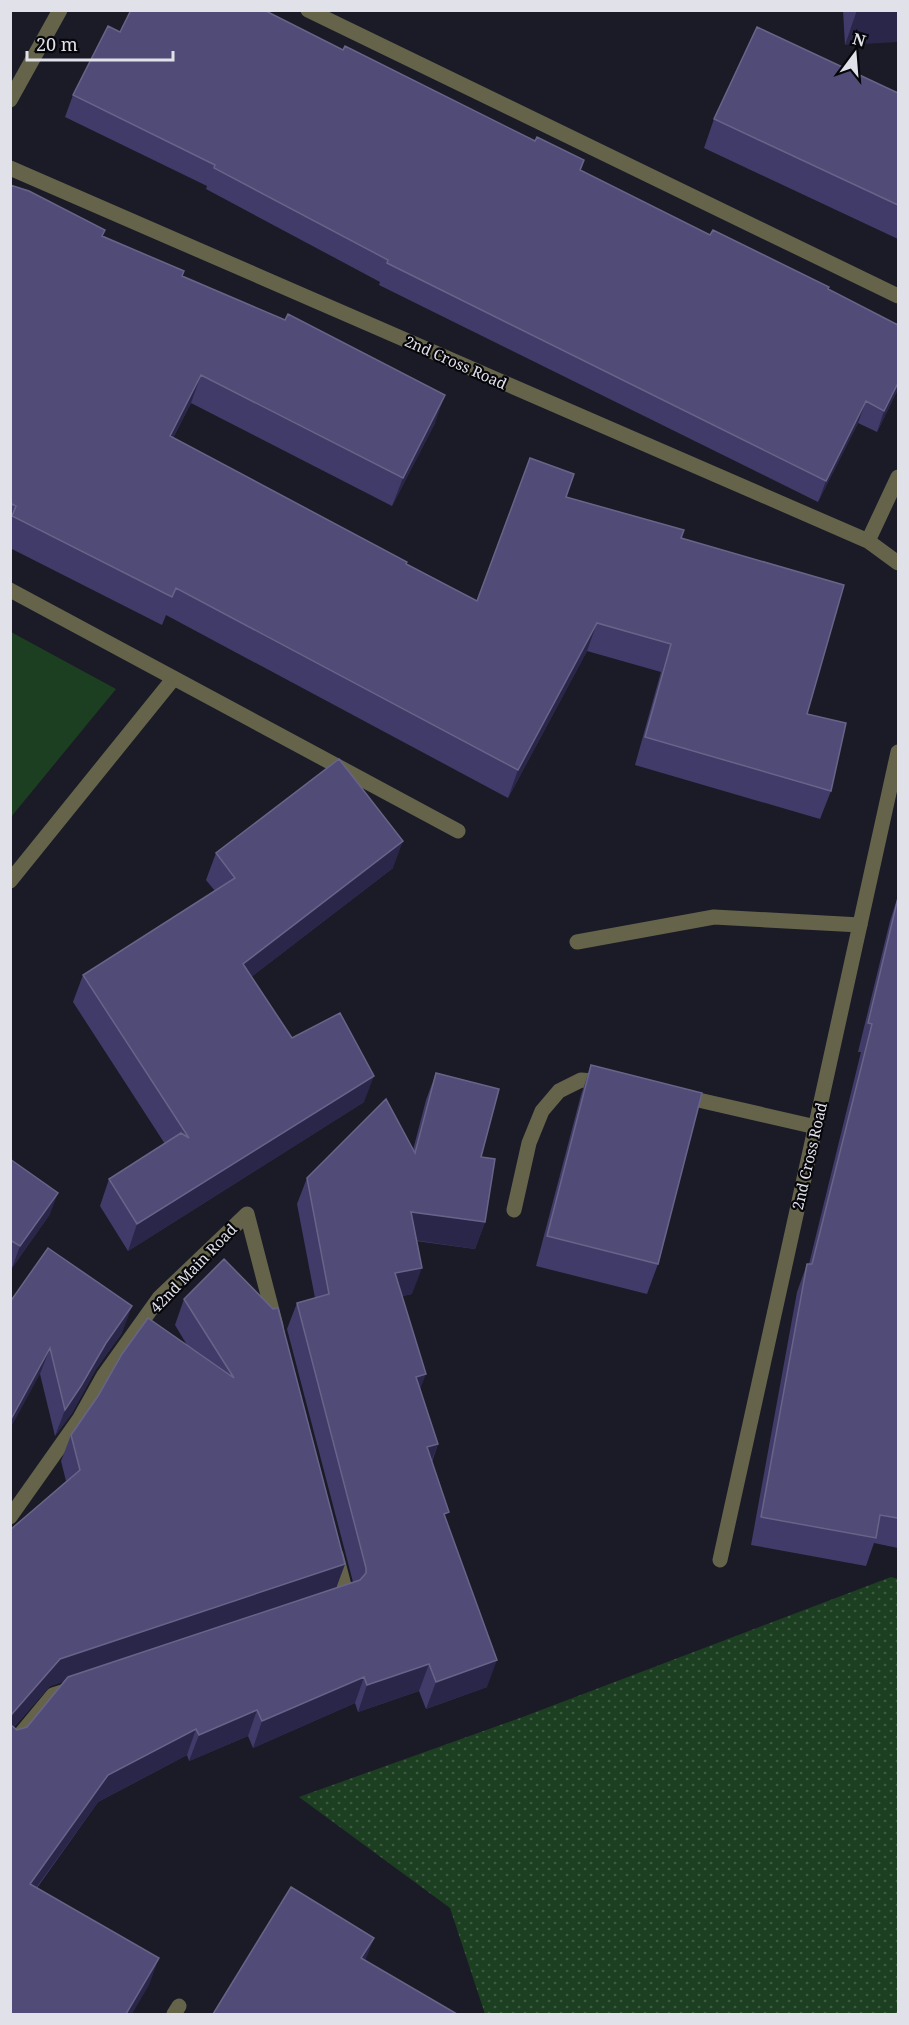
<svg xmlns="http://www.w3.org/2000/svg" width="909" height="2025" font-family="'Noto Serif',serif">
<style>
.grass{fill:url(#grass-dots)}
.green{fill:#1d3f21}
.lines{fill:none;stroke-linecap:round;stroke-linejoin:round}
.lane{stroke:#65644b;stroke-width:15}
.street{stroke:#65644b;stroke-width:15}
.wall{fill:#403b69;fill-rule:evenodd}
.shaded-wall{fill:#2a2649}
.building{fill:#514c77;stroke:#686489;stroke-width:1.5}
.labels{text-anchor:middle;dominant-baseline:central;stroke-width:4.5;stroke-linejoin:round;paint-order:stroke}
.street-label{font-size:15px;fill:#e1e1ea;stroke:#06060b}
</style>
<defs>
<pattern id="grass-dots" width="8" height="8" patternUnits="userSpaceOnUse" patternTransform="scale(1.5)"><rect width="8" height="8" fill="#1d3f21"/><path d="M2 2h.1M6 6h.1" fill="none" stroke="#3e5a41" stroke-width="1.8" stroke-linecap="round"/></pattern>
</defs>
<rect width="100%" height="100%" fill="#1b1b27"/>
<path class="grass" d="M891,1577l7,2v435h-413l-35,-106 -151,-111 221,-79z"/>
<path class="green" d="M11,632l105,57 -105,128z"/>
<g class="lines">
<path class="lane" d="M577,942l137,-25 146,8"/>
<path class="street" d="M308,10l590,286
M10,100l50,-90
M10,168l858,373 30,22
M868,541l30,-64
M10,590l448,241
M10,881l164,-203
M681,1096l135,31
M514,1210l15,-67 13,-32 17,-20 22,-11 23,2
M10,1517l70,-99 24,-43 55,-77 88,-84 29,112
M336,1555l11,42 -7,2
M720,1560l178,-808
M10,1747l43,-52 19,-6
M174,2014l5,-8"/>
</g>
<path class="wall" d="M843,10h55l-53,35z
M120,32l223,18 192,91 49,19 -3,10 129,65 118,54 70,100 -21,43 -19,-9 -40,79 -439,-217 1,-3 -174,-93 1,-3 -142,-69 8,-22z
M898,93v146l-194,-91 10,-29z
M10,185l93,51 79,40 253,147 -43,83 -201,-103 -18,35 304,163 89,-104 115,41 126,176 24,77 -11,28 -185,-54 26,-93 -74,-21 -79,147 -342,-183 -4,10 -152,-77z
M216,853l177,15 -142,109 41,61 72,64 -236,149 -28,-45 9,-27 56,-35 -92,-142 10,-27 132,-84 -9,-11z
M898,896v652l-24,-5 -8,23 -115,-21 46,-253 10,-28h2l52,-212h-3l32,-131z
M591,1065l67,199 -11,30 -111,-28 45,-171z
M436,1073l45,84 4,65 -10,27 -59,-8 -4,53 -10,2 18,93 18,55 -6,18 55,225 -61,22 -7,-18 -61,21 -3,-9 -102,45 -5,-12 -59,25 -2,-6 -89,47 -61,86 112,97 -139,29v-484l56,-49 -5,-20 10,-26 116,-90 -12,-20 9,-26 40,-40 121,305 -9,24 17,-6 -66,-253 10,-26 18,-5 -18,-94 10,-26 106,-28 13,-50zM65,1681l-38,46 -10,3 -3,-3 36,-41z
M10,1159l40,55 -38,54 -2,-1z
M10,1302l112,31 -26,36 -24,44 -17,23 -15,-62z"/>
<path class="shaded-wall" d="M857,10h41v32l-53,3z
M201,375l-10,28 -32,61 11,-28z
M898,383v6l-21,43 7,-21z
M445,395l-10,28 -43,83 11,-28z
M866,401l-8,22 -40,79 8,-21z
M597,623l-10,28 -79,147 10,-28z
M403,841l-10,27 -160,123 10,-27z
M374,1076l-10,26 -236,149 9,-27z
M58,1193l-8,21 -38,54 8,-22z
M411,1212l74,10 -10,27 -74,-11z
M422,1268l-10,26 -26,6 9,-27z
M132,1306l-10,27 -26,36 -24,44 -17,23 10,-26 41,-67z
M50,1348l-10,26 -30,55v-8z
M426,1374l-10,26v-23z
M438,1444l-10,26 -1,-23z
M345,1564l-10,27 -285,95 -40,45v-13l2,-4 48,-55z
M497,1660l-10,27 -61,22 10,-27z
M429,1664l-10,27 -61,21 9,-27z
M364,1677l-9,26 -102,45 9,-27z
M257,1710l-9,26 -59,25 10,-26z
M196,1729l-9,26 -89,47 -78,108 10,-26 78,-109z
M374,1938l-10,26 -3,-6z
M159,1958l-10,27 -17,29h-6z"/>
<path class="building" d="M131,10h133l79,40 2,-4 190,95 2,-4 47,23 -4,10 130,65 3,-5 116,57 -1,2 70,36v58l-14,28 -18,-10 -40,80 -439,-218 1,-3 -174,-92 1,-3 -142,-70 35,-69 12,6z
M757,27l141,66v112l-184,-86z
M10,185l19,6 76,39 -3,6 82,35 -2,5 103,44 3,-6 157,81 -42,83 -202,-103 -31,61 237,126 -1,2 71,37 53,-143 44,16 -8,23 118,33 -3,8 163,47 -37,129 39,9 -15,68 -186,-54 26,-93 -74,-21 -79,147 -342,-182 -4,9 -160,-81 4,-10 -6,-3z
M339,759l64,82 -160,123 49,74 48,-25 34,63 -237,148 -28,-45 72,-46 8,5 -106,-163 152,-97 -19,-25z
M898,898v620l-18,-3 -4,23 -115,-21 46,-253h5l60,-240 -4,-1z
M591,1065l111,28 -44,171 -111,-28z
M436,1073l63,16 -18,68 14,2 -10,63 -74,-10 11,56 -27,5 31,101 -10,3 22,67 -11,3 22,65 -5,2 53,146 -61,22 -7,-18 -62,21 -3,-8 -102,44 -5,-11 -58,25 -3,-6 -88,46 -78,109 129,74 -33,56h-116v-291l1,2 6,5 10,-3 41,-50 292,-97 6,-7v-5l-69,-265 32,-9 -22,-116 79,-79 29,54z
M10,1159l48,34 -38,53 -10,-6z
M48,1248l84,58 -26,37 -25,43 -16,24 -15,-62 -40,73v-119z
M224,1259l49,50 5,-1 67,256 -285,95 -48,55 -2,4v-188l70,-60 -9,-35 27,-39 24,-42 26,-36 86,60 -50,-79z
M291,1887l83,51 -13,20 96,56h-244z"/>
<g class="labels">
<g class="street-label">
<text transform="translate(456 362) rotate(24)">2nd Cross Road</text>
<text transform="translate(809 1156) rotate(-77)">2nd Cross Road</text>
<text transform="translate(193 1268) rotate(-46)">42nd Main Road</text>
</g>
</g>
<rect width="909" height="2025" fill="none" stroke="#e1e1ea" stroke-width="24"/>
<g transform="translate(855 54) rotate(16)" stroke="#06060b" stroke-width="4.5" paint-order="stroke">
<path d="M0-4.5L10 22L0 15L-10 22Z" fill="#e1e1ea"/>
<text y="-9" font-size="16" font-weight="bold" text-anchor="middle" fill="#e1e1ea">N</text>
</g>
<path d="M27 51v9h146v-9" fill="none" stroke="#e1e1ea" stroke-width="3"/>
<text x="36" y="51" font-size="18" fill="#e1e1ea" stroke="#06060b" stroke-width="4.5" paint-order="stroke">20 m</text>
</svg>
